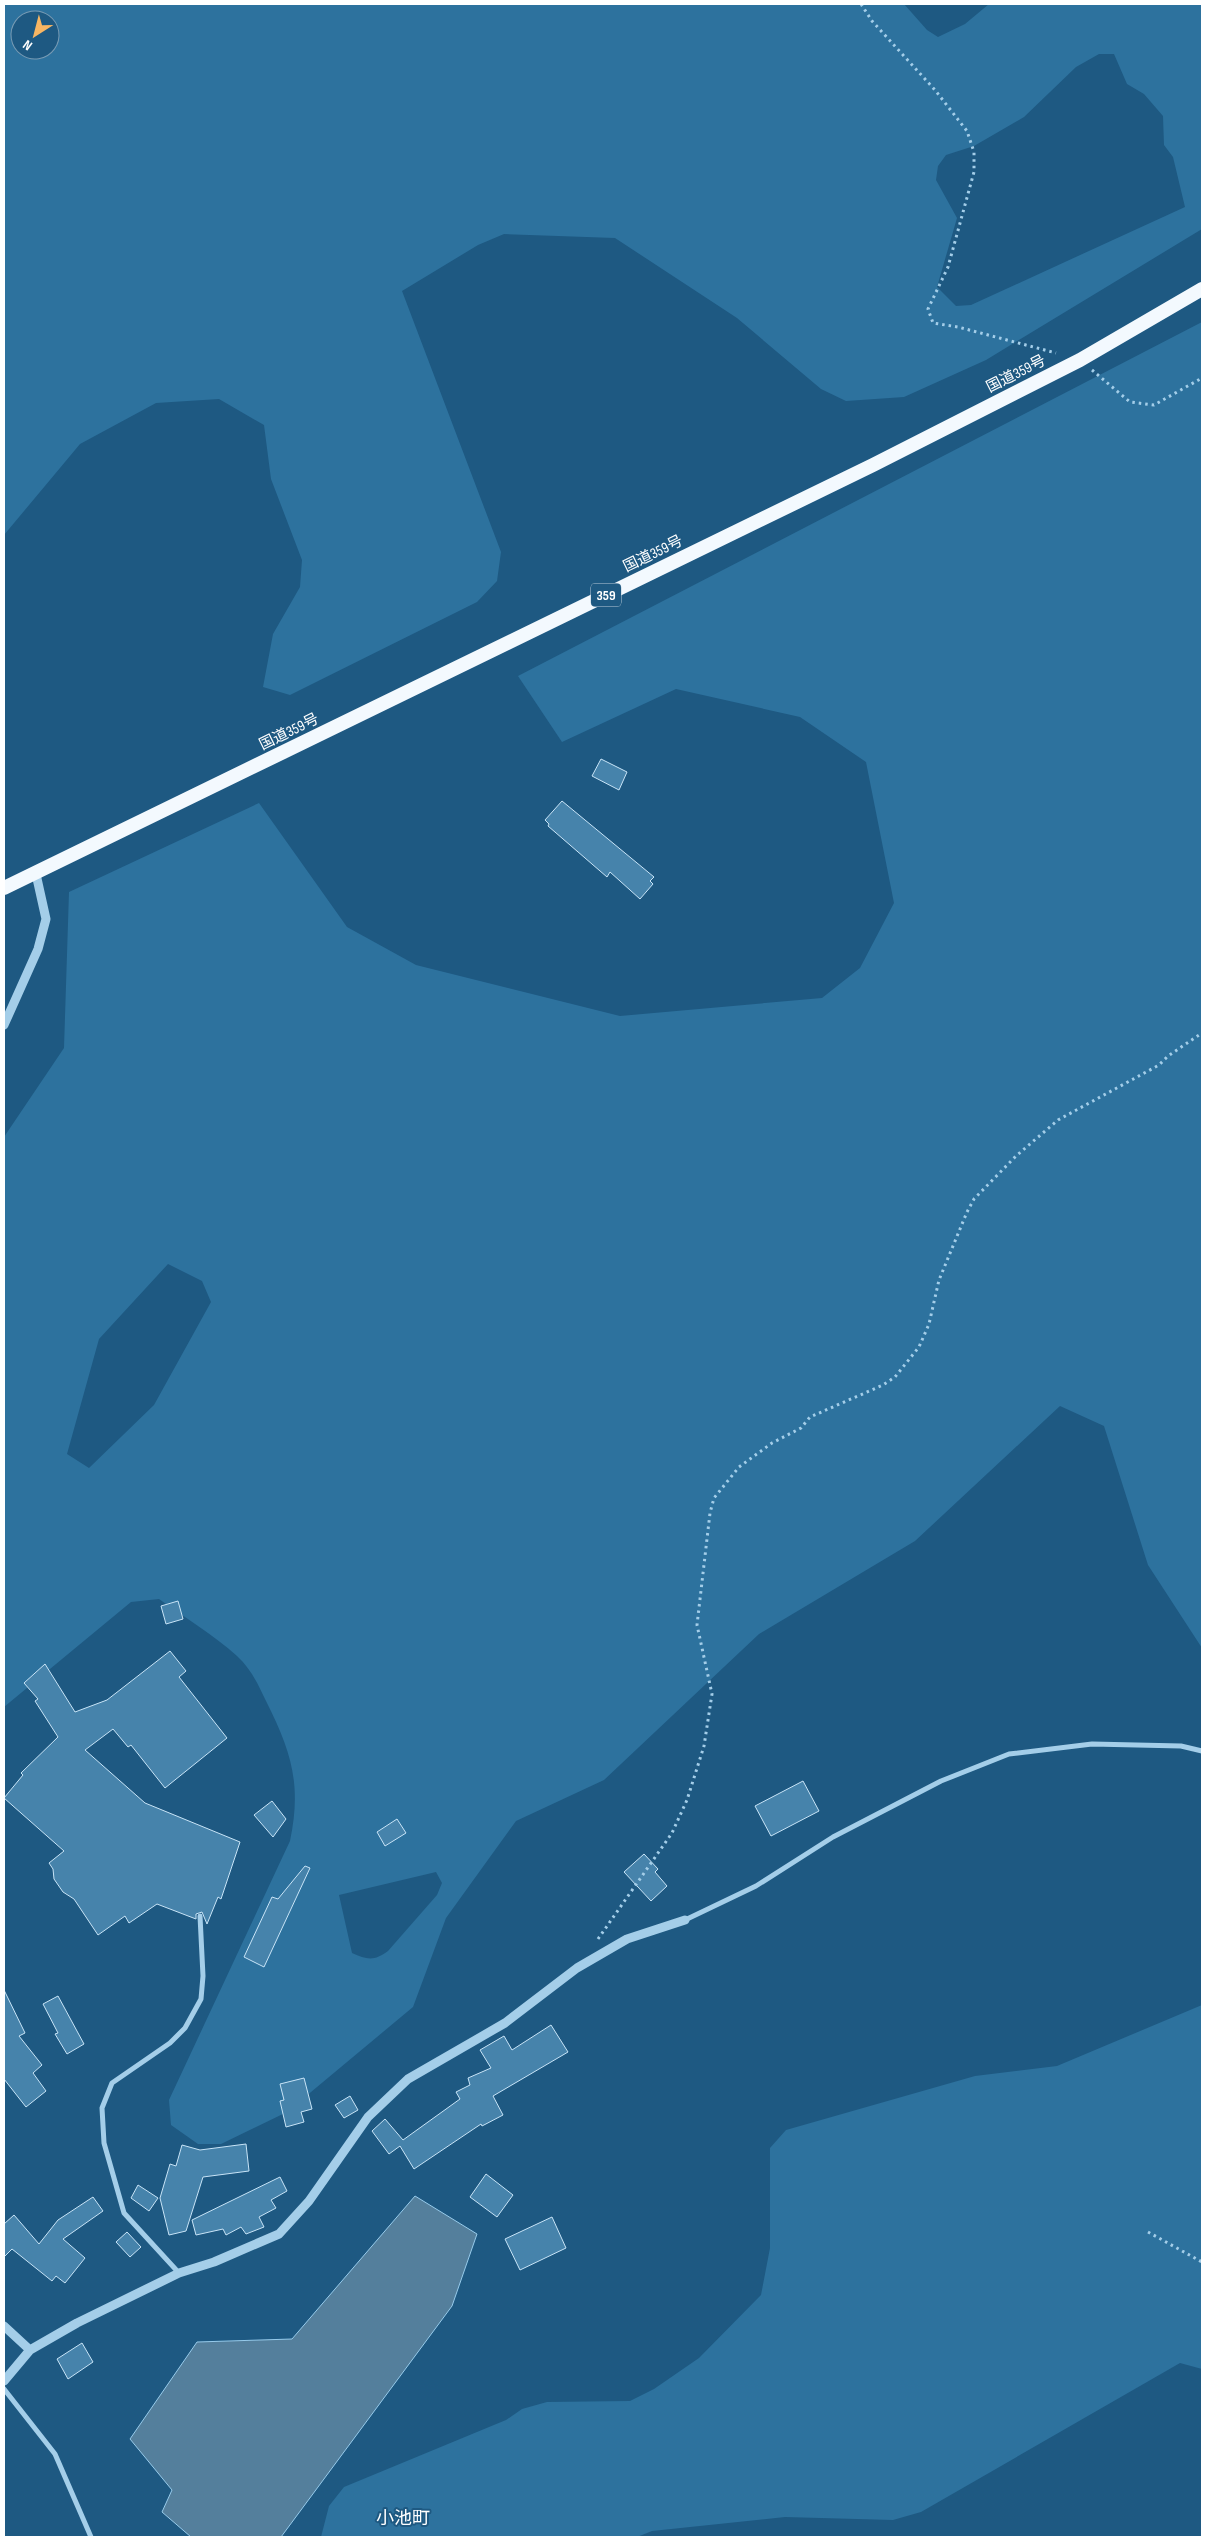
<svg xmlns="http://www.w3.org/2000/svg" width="1206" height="2541" font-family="'Sofia Sans Condensed','Noto Sans JP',sans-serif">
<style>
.green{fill:#2d729e;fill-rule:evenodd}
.water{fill:#547f9c;stroke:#97cbeb}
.building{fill:#4683ab;stroke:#c8e4f7}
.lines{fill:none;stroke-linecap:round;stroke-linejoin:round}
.path{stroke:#a4cee9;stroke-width:3;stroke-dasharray:2.5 4;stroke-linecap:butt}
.minor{stroke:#a4cee9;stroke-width:5}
.tertiary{stroke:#a4cee9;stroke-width:9}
.trunk{stroke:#f3f9fe;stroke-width:14}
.labels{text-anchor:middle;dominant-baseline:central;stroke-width:4;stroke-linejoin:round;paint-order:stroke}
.shield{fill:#1e5982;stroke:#bccdda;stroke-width:1}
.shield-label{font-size:14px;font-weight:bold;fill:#fff}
.street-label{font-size:15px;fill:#fff;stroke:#1e5982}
.quarter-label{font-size:18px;fill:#fff;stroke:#1e5982}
</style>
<rect width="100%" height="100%" fill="#1e5982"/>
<path class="green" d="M4,4h900l23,26 11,7 27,-13 24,-20h213v225l-216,131 -82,37 -58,4 -25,-12 -84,-71 -122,-80 -111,-4 -26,11 -76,46 99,261 -4,29 -20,21 -187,93 -27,-8 10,-53 27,-47 2,-27 -31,-81 -7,-54 -45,-26 -63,4 -76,41 -76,91zM20,20h30v30h-30zM1099,54h15l13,30 17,10 19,22 1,29 9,12 12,50 -214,98 -15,1 -19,-19 20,-69 -21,-38 2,-14 8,-11 28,-9 50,-29 52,-50z
M1202,322v1326l-54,-83 -44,-139 -44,-20 -145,135 -156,93 -155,146 -88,41 -70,97 -33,89 -126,105 -66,32h-23l-27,-19 -2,-25 121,-259c12,-57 1,-90 -24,-140 -8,-17 -15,-32 -29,-45 -23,-21 -52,-38 -78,-57l-28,3 -127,105v-570l60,-89 5,-156 190,-89 88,124 69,38 204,51 202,-18 38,-30 34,-65 -28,-141 -66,-45 -124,-28 -114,53 -44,-66zM168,1264l34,17 9,21 -57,103 -65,63 -22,-14 32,-115zM436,1872l6,11 -5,12 -49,56c-13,10 -21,9 -36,2l-13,-58z
M1202,2005v364l-22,-6 -259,149 -28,8 -108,-3 -133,14 -15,6h-316l8,-31 15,-19 162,-67 16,-11 25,-7 83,-1 24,-12 45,-31 62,-63 9,-47v-100l16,-18 189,-54 82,-10z"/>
<path class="water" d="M415,2196l62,38 -25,72 -171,231h-90l-29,-25 10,-22 -42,-51 67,-97 95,-3z"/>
<path class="building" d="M601,759l26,13 -8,18 -27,-14z
M562,801l92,76 -4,4 3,3 -13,15 -30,-27 -3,5 -59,-51 1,-2 -4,-4z
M178,1601l5,18 -17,5 -5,-18z
M170,1651l16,20 -7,6 48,61 -62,50 -34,-43 -3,2 -15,-18 -28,21 60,53 95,39 -19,57 -3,-2 -11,27 -5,-12 -6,2v5l-39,-15 -28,19 -4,-7 -27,19 -24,-36 -11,-7 -9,-13 -1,-10 -4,-6 15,-12 -60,-53 19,-23 -2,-2 37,-36 -23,-36 3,-2 -14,-16 21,-19 30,48 32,-12z
M803,1781l16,30 -48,25 -16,-30z
M272,1801l14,18 -13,18 -19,-22z
M397,1819l9,14 -21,13 -8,-14z
M644,1854l14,15 -3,3 12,14 -16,15 -27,-29z
M305,1866l5,2 -46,99 -20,-10 28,-60 6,2z
M4,1990l21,43 -6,3 23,29 -9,8 13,18 -20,16 -22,-28z
M58,1996l26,48 -17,10 -12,-20 3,-1 -15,-29z
M551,2025l17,27 -75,44 10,19 -21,11 -1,-2 -67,45 -14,-23 -11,8 -17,-23 13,-12 18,21 57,-41 -4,-7 14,-7 -2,-7 23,-10 -11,-18 24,-14 8,14z
M304,2078l8,31 -11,3 3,10 -18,5 -6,-26 4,-1 -4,-16z
M350,2096l8,14 -14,8 -9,-13z
M246,2144l3,27 -46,6 -17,54 -17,4 -9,-37 10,-34 6,2 6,-21 18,5z
M486,2174l27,21 -16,22 -27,-20z
M280,2177l7,14 -16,9 5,8 -17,9 5,10 -18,7 -5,-7 -15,8 -3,-6 -27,6 -4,-15z
M138,2185l20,13 -9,13 -18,-13z
M93,2197l10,14 -40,28 22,19 -20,25 -9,-7 -4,5 -40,-32 -8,8v-33l10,-9 25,29 19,-24z
M552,2217l14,31 -46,22 -15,-31z
M127,2232l14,15 -11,10 -14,-15z
M82,2343l11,19 -25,17 -11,-20z"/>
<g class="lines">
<path class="path" d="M861,4l11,17 63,69 32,41 7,21v20l-26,95 -20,42 5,14 25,4 98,26
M1092,370l38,32 24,3 48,-27
M598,1939l74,-106 15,-33 17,-54 8,-52 -15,-69 13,-112 4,-15 25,-31 33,-24 29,-15 9,-11 73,-32 12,-8 24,-30 10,-23 10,-44 28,-68 7,-13 42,-43 42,-36 101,-55 9,-9 34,-23
M1148,2232l54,30"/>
<path class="minor" d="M685,1920l71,-34 77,-49 108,-56 68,-27 83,-10 89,2 21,5
M179,2273l-55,-60 -20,-70 -2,-35 10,-25 58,-40 15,-15 16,-29 2,-23 -3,-60
M4,2389l51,65 36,83"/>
<path class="tertiary" d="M4,1025l34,-76 8,-30 -10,-45
M4,2326l26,24
M4,2381l26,-31 47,-27 102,-50 35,-11 65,-28 30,-33 59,-84 40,-38 97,-56 72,-55 50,-29 58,-19"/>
<path class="trunk" d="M4,888l869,-423 207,-105 122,-71"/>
</g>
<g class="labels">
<rect class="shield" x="591" y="583.5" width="30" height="23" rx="4"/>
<g class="shield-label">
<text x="606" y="595">359</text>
</g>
<g class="street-label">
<text transform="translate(1016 374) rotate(-27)">国道359号</text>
<text transform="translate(653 554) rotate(-26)">国道359号</text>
<text transform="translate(289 732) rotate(-26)">国道359号</text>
</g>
<g class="quarter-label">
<text x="403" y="2518">小池町</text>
</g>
</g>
<rect width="1206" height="2541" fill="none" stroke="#ffffff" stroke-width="10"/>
<g transform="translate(35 35) rotate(216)"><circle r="24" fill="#1e5982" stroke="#789bb4"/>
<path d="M0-4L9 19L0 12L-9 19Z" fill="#f8b663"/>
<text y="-8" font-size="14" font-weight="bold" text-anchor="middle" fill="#ffffff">N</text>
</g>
</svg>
